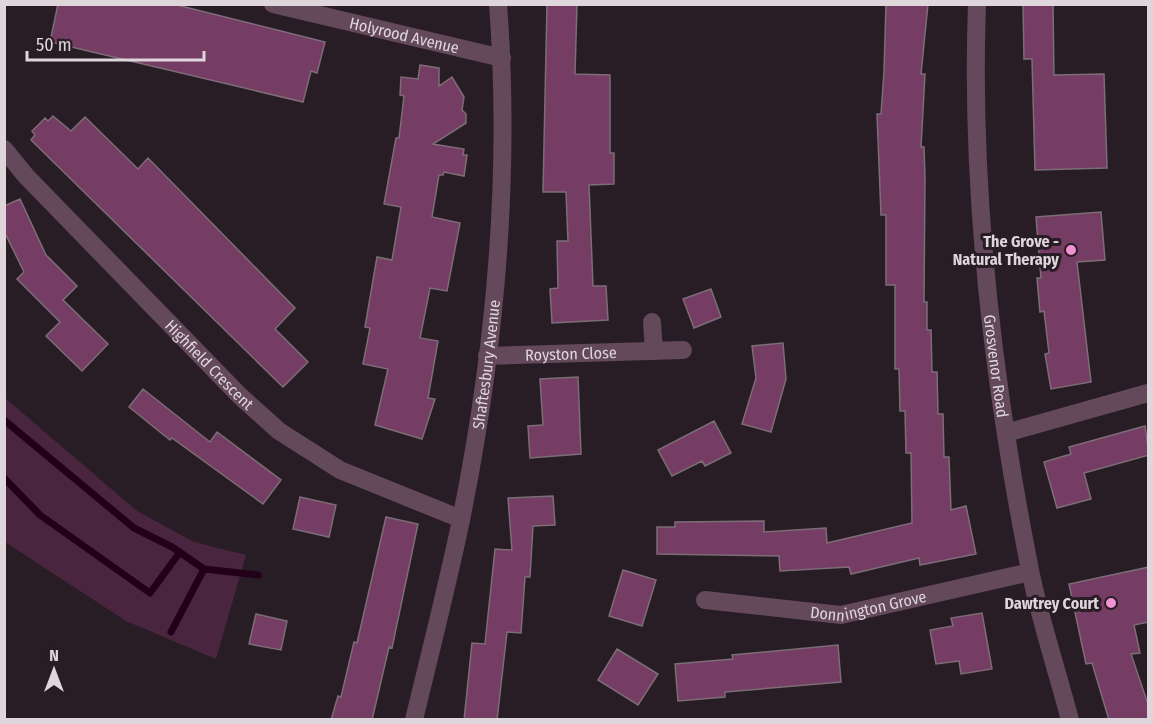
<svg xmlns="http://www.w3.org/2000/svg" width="1153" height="724" font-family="'Fira Sans Condensed',sans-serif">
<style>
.green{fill:#4a253f}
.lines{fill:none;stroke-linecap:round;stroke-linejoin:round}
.stream{stroke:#220019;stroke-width:7}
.building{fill:#753c64;stroke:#7c6d76;stroke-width:1.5}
.minor{stroke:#63495a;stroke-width:18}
.poi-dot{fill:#f391d5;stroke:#291d25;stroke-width:2}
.labels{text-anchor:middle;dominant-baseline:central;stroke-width:6;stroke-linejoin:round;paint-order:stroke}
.street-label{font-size:16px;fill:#dfd6dc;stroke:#291d25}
.poi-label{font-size:16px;font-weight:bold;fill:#dfd6dc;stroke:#291d25;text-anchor:end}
</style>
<rect width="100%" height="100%" fill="#291d25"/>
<path class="green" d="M5,398l132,113 57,31 52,13 -30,104 -90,-38 -121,-79z"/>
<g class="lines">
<path class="stream" d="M4,420l130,108 38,19 32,22 54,6
M4,478l36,37 110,78 30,-41
M171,632l33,-63"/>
</g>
<path class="building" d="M58,4h115l152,38 -8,31 -6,-2 -8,31 -253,-60z
M547,4h30l-2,70 35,1v78h4v31l-25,1 4,101h13l2,34 -56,3 -2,-34 8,-1 -1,-47h11l-2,-49h-23z
M886,4h42l-7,70h4l-4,73h3l1,30 -1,125h3v28h4l1,42h5l1,42h5l1,43h5l2,53 15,-4 10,48 -56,11 -1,-7 -68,16 -2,-7 -69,4 -1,-15 -122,-2v-27h18v-5l89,-1v11l62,-4 1,15 85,-20 -1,-70h-5l-1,-42h-5l-1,-42h-4v-84h-9v-70h-5l-4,-101h4l3,-42z
M1023,4h30l1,71 50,-1 3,94 -72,2 -3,-111h-8z
M420,65l19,3v18l13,-9 12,20 -2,13 4,4v9l-33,21 31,5 -1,6h4l-3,21 -20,-4 -1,3h-4l-7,42 28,6 -13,68 -17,-3 -10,50 18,3 -10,57 7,1 -13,40 -47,-14 13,-56 -25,-5 7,-36 -5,-1 12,-70 15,3 9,-53 -17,-3 12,-66h3l5,-42 -4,-1 1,-18 17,2z
M53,116l18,15 14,-14 53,52 10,-11 147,150 -20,21 33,33 -25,25 -252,-247 4,-5 -3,-4 13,-13 3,3z
M20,199l26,56 31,31 -14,14 45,44 -26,27 -36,-35 14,-14 -43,-43 7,-7 -20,-41v-25z
M1101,212l4,48 -28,2 14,120 -40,7 -6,-35 4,-1 -5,-42 -4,1 -3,-34h4l-5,-61z
M711,289l10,28 -27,11 -11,-29z
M783,343l3,36 -15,53 -29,-8 14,-46 -4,-32z
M578,377l3,77 -51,4 -2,-32 15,-1 -3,-46z
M143,389l67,53 7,-10 64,48 -18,24 -91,-66 -2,2 -41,-33z
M714,421l17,32 -26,13 -3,-5 -30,15 -14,-26z
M1145,426l4,29 -65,18 7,26 -34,9 -13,-46 27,-8 -2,-7z
M553,496l2,29 -22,1 -3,51h-5l-4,56 -14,-1 -10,88h-33l8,-77 13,1 10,-95 17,1 -4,-52z
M300,497l36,8 -7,32 -36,-8z
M386,517l32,7 -26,124 -3,-1 -17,73h-41l7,-24 3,1 13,-55 3,1z
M1149,567v55l-15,3 6,28 -9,1 18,53v13h-40l-17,-57 -6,1 -17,-80z
M623,570l33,10 -14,46 -33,-10z
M982,613l10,56 -31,5 -2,-13 -23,3 -6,-34 23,-4 -2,-8z
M256,614l31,7 -6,29 -32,-6z
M838,645l3,37 -116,10v5l-47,4 -3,-37 58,-5 -1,-4z
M617,649l41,25 -20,31 -40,-25z"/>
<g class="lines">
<g class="minor">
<path id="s1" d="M273,4l229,54"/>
<path id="s2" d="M977,4c-7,190 16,380 53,566 10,50 27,100 40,150"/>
<path id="s3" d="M4,149l22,27 214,220 39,35 61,39 121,49"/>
<path d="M652,322l2,29"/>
<path id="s4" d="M487,356l196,-6"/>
<path d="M1006,433l142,-40"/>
<path id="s5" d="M705,600l136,15 189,-43"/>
<path id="s6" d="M414,720c16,-67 33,-133 47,-200 34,-168 50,-344 37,-516"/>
</g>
</g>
<g class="poi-dot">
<circle cx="1071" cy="250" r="6"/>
<circle cx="1111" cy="603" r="6"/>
</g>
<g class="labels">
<g class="street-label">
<text stroke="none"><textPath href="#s1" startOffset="135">Holyrood Avenue</textPath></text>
<text stroke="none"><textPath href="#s4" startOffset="84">Royston Close</textPath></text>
<text stroke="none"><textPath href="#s3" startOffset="298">Highfield Crescent</textPath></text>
<text stroke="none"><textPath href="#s6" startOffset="363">Shaftesbury Avenue</textPath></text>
<text stroke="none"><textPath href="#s2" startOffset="363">Grosvenor Road</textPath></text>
<text stroke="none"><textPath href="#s5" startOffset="165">Donnington Grove</textPath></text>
</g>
<g class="poi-label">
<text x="1059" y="241">The Grove -<tspan x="1059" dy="18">Natural Therapy</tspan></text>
<text x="1099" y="603">Dawtrey Court</text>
</g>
</g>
<rect width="1153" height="724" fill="none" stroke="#dfd6dc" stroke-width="12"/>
<g transform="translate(54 670)" stroke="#291d25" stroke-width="4.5" paint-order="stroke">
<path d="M0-4.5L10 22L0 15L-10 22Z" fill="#dfd6dc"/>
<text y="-9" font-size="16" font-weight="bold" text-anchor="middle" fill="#dfd6dc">N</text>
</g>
<path d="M27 51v9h177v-9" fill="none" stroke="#dfd6dc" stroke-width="3"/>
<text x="36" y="51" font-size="18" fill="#dfd6dc" stroke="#291d25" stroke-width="4.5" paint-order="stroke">50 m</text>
</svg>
